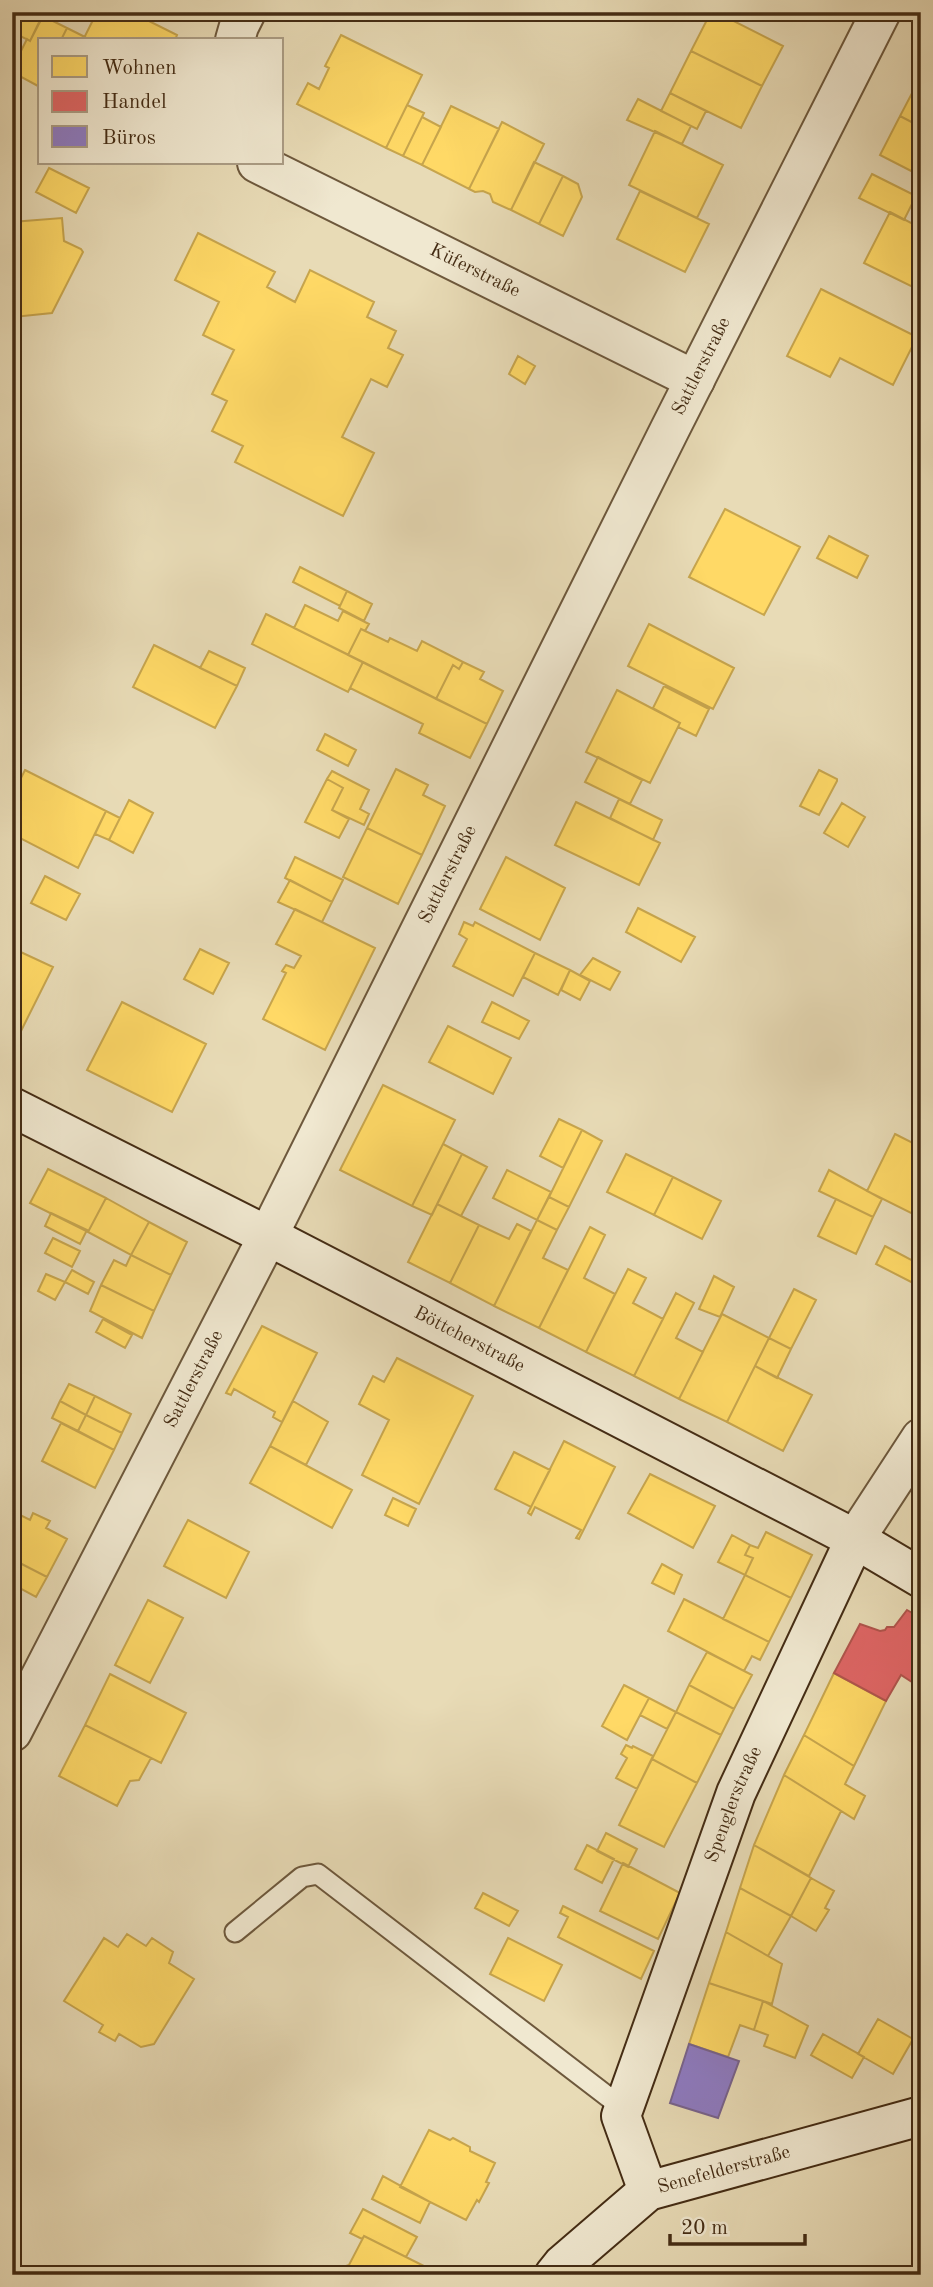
<svg xmlns="http://www.w3.org/2000/svg" width="933" height="2287" font-family="'Old Standard TT',serif">
<style>
.homes{fill:#ffd966;stroke:#c7a54d;stroke-width:2}
.shops{fill:#e06666;stroke:#b1554d;stroke-width:2}
.offices{fill:#8e7cc3;stroke:#78648e;stroke-width:2}
.lines{fill:none;stroke-linecap:round;stroke-linejoin:round}
.lane-casing{stroke:#6d583c;stroke-width:23}
.street-casing{stroke:#6d583c;stroke-width:42}
.secondary-casing{stroke:#442c14;stroke-width:42}
.lane{stroke:#f0e8d0;stroke-width:19}
.street{stroke:#f0e8d0;stroke-width:38}
.secondary{stroke:#f0e8d0;stroke-width:38}
.labels{text-anchor:middle;dominant-baseline:central;stroke-width:7;stroke-linejoin:round;paint-order:stroke}
.street-label{font-size:19px;fill:#442c14;stroke:#f0e8d0}
</style>
<rect width="100%" height="100%" fill="#e8dbb6"/>
<filter id="stains"><feTurbulence type="fractalNoise" baseFrequency=".00286" numOctaves="4"/><feColorMatrix values="0 0 0 0 .2 0 0 0 0 .09 0 0 0 0 .02 0 0 0 .5 -.17"/></filter>
<radialGradient id="worn" r=".72"><stop offset=".6" stop-color="#630" stop-opacity="0"/><stop offset="1" stop-color="#630" stop-opacity=".3"/></radialGradient>
<path class="homes" d="M12,12h32l-14,29 -18,-9z
M97,12h34l46,23 -2,5h-92z
M711,12h5l67,34 -21,40 -71,-35z
M43,16l24,12 -6,12h-21l-2,46 -26,-14v-3l15,-30 3,2z
M67,28l18,9 -2,3h-22z
M341,35l81,40 -36,73 -89,-44 11,-21 11,6 10,-21 -4,-2z
M691,51l71,35 -21,42 -71,-35z
M920,78h1v49l-21,-11z
M670,93l36,18 -9,18 -36,-18z
M638,99l53,27 -9,18 -55,-24z
M407,105l17,8 -21,43 -17,-8z
M451,106l48,23 -30,60 -47,-24z
M900,116l21,11v49l-41,-21z
M422,117l19,10 -19,38 -19,-9z
M502,122l42,22 -33,66 -18,-8 -3,-8 -7,-3 -8,1 -6,-3z
M655,131l68,34 -26,53 -68,-33z
M534,162l29,14 -24,48 -28,-14z
M49,168l40,20 -13,25 -40,-21z
M872,174l44,22 -12,24 -45,-22z
M563,176l15,8 4,13 -19,39 -24,-12z
M640,191l69,33 -24,48 -68,-33z
M890,212l31,16v63l-57,-28z
M62,218l2,23 17,8 2,3 -31,61 -38,4 -2,-16 9,-20 -2,-12 -7,1v-48z
M198,233l77,39 -8,15 28,15 15,-32 64,32 -7,15 29,14 -8,17 15,7 -16,32 -16,-8 -29,58 32,16 -31,63 -108,-54 8,-16 -31,-15 15,-30 -15,-7 22,-44 -31,-15 16,-33 -44,-22z
M821,289l96,48 -24,48 -53,-27 -10,19 -43,-21z
M518,356l17,10 -10,18 -16,-10z
M725,509l75,38 -36,68 -75,-38z
M829,536l39,20 -11,22 -40,-20z
M300,567l47,24 -7,15 -47,-24z
M347,591l25,13 -8,17 -25,-13z
M305,605l33,16 5,-10 26,13 -4,7 -4,-2 -13,26 -54,-27z
M266,614l97,48 -15,30 -96,-48z
M649,624l85,44 -21,41 -85,-43z
M361,629l27,13 2,-4 27,13 5,-10 41,21 -4,7 -6,-4 -17,34 -88,-44z
M154,645l83,41 -22,42 -82,-41z
M209,651l36,17 -8,18 -37,-18z
M363,662l124,62 -17,34 -51,-25 4,-9 -73,-36z
M463,662l21,10 -4,7 23,12 -16,33 -51,-25 17,-34 6,4z
M664,686l45,23 -13,27 -18,-9 2,-4 -27,-15z
M617,690l63,33 -30,60 -64,-31z
M325,734l31,16 -8,16 -31,-16z
M598,757l44,23 -12,24 -45,-22z
M396,769l32,16 -5,10 22,11 -23,49 -55,-27z
M25,770l81,41 -28,57 -66,-34v-38z
M819,770l18,9v2l-18,34 -19,-9z
M332,771l37,19 -9,19 9,5 -5,11 -32,-15 11,-22 -16,-9z
M327,779l16,9 -11,22 17,9 -10,19 -34,-16z
M619,799l43,21 -9,20 -43,-22z
M129,800l24,13 -20,40 -24,-13z
M576,802l84,41 -21,42 -84,-40z
M842,803l23,14 -17,30 -24,-14z
M106,811l14,7 -11,22 -14,-6z
M367,828l55,27 -24,49 -55,-27z
M295,857l48,23 -11,22 -47,-24z
M506,857l59,31 -25,52 -60,-31z
M45,876l35,18 -14,26 -35,-17z
M290,880l42,22 -10,20 -44,-20z
M638,908l57,29 -14,25 -55,-30z
M295,909l80,39 -50,102 -62,-31 23,-46 -4,-2 4,-6 8,3 7,-12 -25,-12z
M464,922l9,4 2,-4 60,31 -22,43 -60,-30 14,-27 -8,-5z
M12,948l41,19 -32,64 -9,-5z
M200,949l29,14 -16,31 -29,-15z
M535,953l35,17 -12,25 -35,-18z
M593,958l27,14 -10,18 -30,-15z
M570,970l20,11 -10,19 -19,-10z
M122,1002l84,42 -34,68 -85,-42z
M492,1002l37,19 -10,18 -37,-17z
M448,1026l63,32 -18,36 -64,-32z
M383,1085l72,35 -43,86 -72,-36z
M559,1119l23,11 -19,38 -23,-12z
M582,1130l20,11 -33,66 -20,-10z
M895,1134l26,13v71l-54,-27z
M443,1144l19,10 -30,61 -20,-9z
M462,1154l25,13 -26,49 -24,-12z
M626,1154l47,23 -19,38 -47,-23z
M48,1169l58,29 -18,34 -58,-29z
M507,1170l44,22 -14,28 -44,-22z
M829,1170l53,29 -9,18 -54,-26z
M673,1177l48,24 -19,38 -48,-24z
M549,1197l20,10 -12,23 -20,-10z
M106,1198l43,24 -18,33 -43,-23z
M836,1199l37,18 -17,37 -38,-18z
M437,1204l42,21 -29,58 -42,-21z
M51,1213l36,17 -7,14 -35,-18z
M537,1220l20,10 -14,28 25,12 -29,58 -45,-22z
M149,1222l38,20 -16,33 -40,-20z
M517,1224l14,7 -37,75 -44,-23 29,-58 30,14z
M590,1227l15,8 -21,43 31,16 -29,58 -47,-24z
M53,1238l27,13 -8,16 -27,-14z
M885,1246l36,19v22l-45,-23z
M131,1255l40,20 -17,36 -53,-26 13,-25 12,6z
M628,1269l18,9 -13,25 30,16 -29,57 -48,-24z
M72,1270l22,12 -6,12 -23,-12z
M46,1274l19,8 -10,18 -17,-9z
M714,1276l20,11 -14,30 -21,-8z
M101,1285l53,26 -12,27 -52,-27z
M794,1289l22,11 -25,49 -22,-11z
M676,1293l18,10 -18,35 27,14 -24,47 -45,-23z
M722,1314l47,24 -42,84 -48,-23z
M103,1319l29,16 -7,13 -29,-16z
M262,1326l55,27 -35,69 -9,-5 2,-5 -41,-23 -3,6 -5,-2z
M769,1338l22,11 -14,29 -22,-12z
M397,1358l76,38 -54,108 -57,-29 27,-55 -30,-16 14,-28 11,6z
M755,1366l57,29 -29,56 -56,-29z
M69,1384l26,12 -9,19 -26,-14z
M95,1396l36,18 -9,19 -36,-18z
M60,1401l26,14 -8,16 -26,-13z
M293,1401l35,21 -22,43 -36,-19z
M86,1415l36,18 -8,17 -36,-19z
M61,1423l53,27 -19,38 -53,-27z
M564,1441l51,26 -36,72 -3,-1 5,-8 -46,-23 -4,8 -3,-2z
M270,1446l82,44 -20,38 -82,-45z
M514,1452l36,18 -19,37 -36,-18z
M650,1474l65,32 -22,42 -65,-35z
M393,1498l23,11 -8,17 -23,-11z
M12,1511l18,9 3,-7 17,8 -4,7 21,11 -20,38 -35,-18z
M188,1520l61,32 -23,46 -62,-32z
M766,1532l46,23 -21,43 -46,-23 8,-17 -8,-3 5,-10 8,3z
M732,1535l18,10 -5,10 8,3 -8,17 -27,-13z
M12,1559l35,18 -11,20 -24,-13z
M662,1564l20,11 -8,19 -22,-11z
M745,1575l46,23 -22,44 -46,-23z
M684,1599l85,43 -9,18 -8,-4 -8,15 -76,-40z
M148,1600l35,18 -33,65 -35,-18z
M707,1652l45,23 -18,34 -45,-24z
M834,1673l52,28 -32,65 -50,-31z
M110,1674l76,39 -25,50 -76,-38z
M624,1685l25,13 -22,42 -25,-14z
M689,1685l45,24 -13,26 -45,-23z
M649,1698l27,14 -9,17 -27,-14z
M676,1712l45,23 -24,48 -45,-24z
M85,1725l66,33 -12,22 -9,1 -13,25 -58,-30z
M804,1735l50,31 -9,18 20,12 -11,23 -70,-44z
M626,1745l6,3 1,-2 20,10 -16,33 -21,-11 11,-20 -6,-4z
M652,1759l45,24 -33,64 -45,-22z
M784,1775l57,36 -32,65 -55,-31z
M606,1833l31,16 -9,18 -31,-16z
M587,1845l27,14 -12,24 -27,-14z
M754,1845l57,33 -20,38 -51,-28z
M623,1863l57,30 -22,46 -58,-28z
M811,1878l23,13 -9,17 4,2 -13,21 -25,-15z
M740,1888l51,28 -23,40 -42,-24z
M483,1893l35,18 -9,15 -34,-18z
M563,1906l91,45 -13,28 -83,-42 10,-20 -8,-4z
M726,1932l56,32 -10,40 -63,-21z
M127,1934l19,12 6,-8 21,14 -4,11 25,16 -40,65 -13,3 -22,-13 -4,7 -16,-9 4,-7 -39,-24 40,-63 14,9z
M508,1938l54,27 -18,36 -54,-27z
M709,1983l54,18 -9,29 -14,-5 -12,32 -39,-13z
M763,2001l45,25 -13,32 -31,-12 4,-11 -14,-5z
M878,2019l35,20 -20,35 -35,-20z
M823,2034l41,23 -12,21 -41,-23z
M429,2130l21,10 3,-2 17,9v4l25,12 -9,19 3,1 -10,19 -2,-2 -11,20 -66,-33z
M383,2176l47,26 -10,21 -48,-24z
M363,2209l54,28 -11,20 -42,-21 -2,3 -12,-6z
M364,2236l60,30 -4,9h-84l4,-7 9,-3z"/>
<path class="shops" d="M907,1610l14,8v64l-3,4 -17,-11 -15,26 -52,-28 26,-49 20,7 5,-1 2,-3h7z"/>
<path class="offices" d="M689,2044l50,17 -21,57 -48,-15z"/>
<g class="lines">
<defs>
<path id="lane" d="M235,1932l67,-55 16,-3 306,235"/>
<g id="street">
<path d="M235,40l4,-14 7,-14"/>
<path id="s1" d="M257,163l438,217"/>
<path d="M855,1539l66,-101"/>
<path id="s2" d="M12,1732l256,-496 402,-807 211,-417"/>
</g>
<g id="secondary">
<path id="s3" d="M12,1107l256,129 587,303 66,39"/>
<path id="s4" d="M648,2191l-27,-75 115,-323 119,-254"/>
<path id="s5" d="M554,2275l8,-10 86,-74 273,-75"/>
</g>
</defs>
<use href="#lane" class="lane-casing"/>
<use href="#street" class="street-casing"/>
<use href="#secondary" class="secondary-casing"/>
<use href="#lane" class="lane"/>
<use href="#street" class="street"/>
<use href="#secondary" class="secondary"/>
</g>
<g class="labels">
<g class="street-label">
<text stroke="none"><textPath href="#s1" startOffset="243">Küferstraße</textPath></text>
<text stroke="none"><textPath href="#s2" startOffset="1530">Sattlerstraße</textPath></text>
<text stroke="none"><textPath href="#s2" startOffset="962">Sattlerstraße</textPath></text>
<text stroke="none"><textPath href="#s3" startOffset="513">Böttcherstraße</textPath></text>
<text stroke="none"><textPath href="#s2" startOffset="397">Sattlerstraße</textPath></text>
<text stroke="none"><textPath href="#s4" startOffset="411">Spenglerstraße</textPath></text>
<text stroke="none"><textPath href="#s5" startOffset="205">Senefelderstraße</textPath></text>
</g>
</g>
<rect width="933" height="2287" fill="none" stroke="#e8dbb6" stroke-width="42"/>
<rect x="14" y="14" width="905" height="2259" fill="none" stroke="#442c14" stroke-width="3.5"/>
<rect x="21" y="21" width="891" height="2245" fill="none" stroke="#442c14" stroke-width="2"/>
<rect x="38" y="38" width="245" height="126" fill="#f0e8d0" stroke="#ab9d85" stroke-width="2"/>
<rect x="52" y="56" width="35" height="21" fill="#ffd966" stroke="#ab9d85" stroke-width="2"/>
<text x="102" y="74" font-size="21" fill="#442c14">Wohnen</text>
<rect x="52" y="91" width="35" height="21" fill="#e06666" stroke="#ab9d85" stroke-width="2"/>
<text x="102" y="108" font-size="21" fill="#442c14">Handel</text>
<rect x="52" y="126" width="35" height="21" fill="#8e7cc3" stroke="#ab9d85" stroke-width="2"/>
<text x="102" y="144" font-size="21" fill="#442c14">Büros</text>
<path d="M670 2234v10h135v-10" fill="none" stroke="#442c14" stroke-width="3.5"/>
<text x="681" y="2234" font-size="21" fill="#442c14" stroke="#f0e8d0" stroke-width="5" paint-order="stroke">20 m</text>
<rect width="100%" height="100%" filter="url(#stains)"/>
<rect width="100%" height="100%" fill="url(#worn)"/>
</svg>
